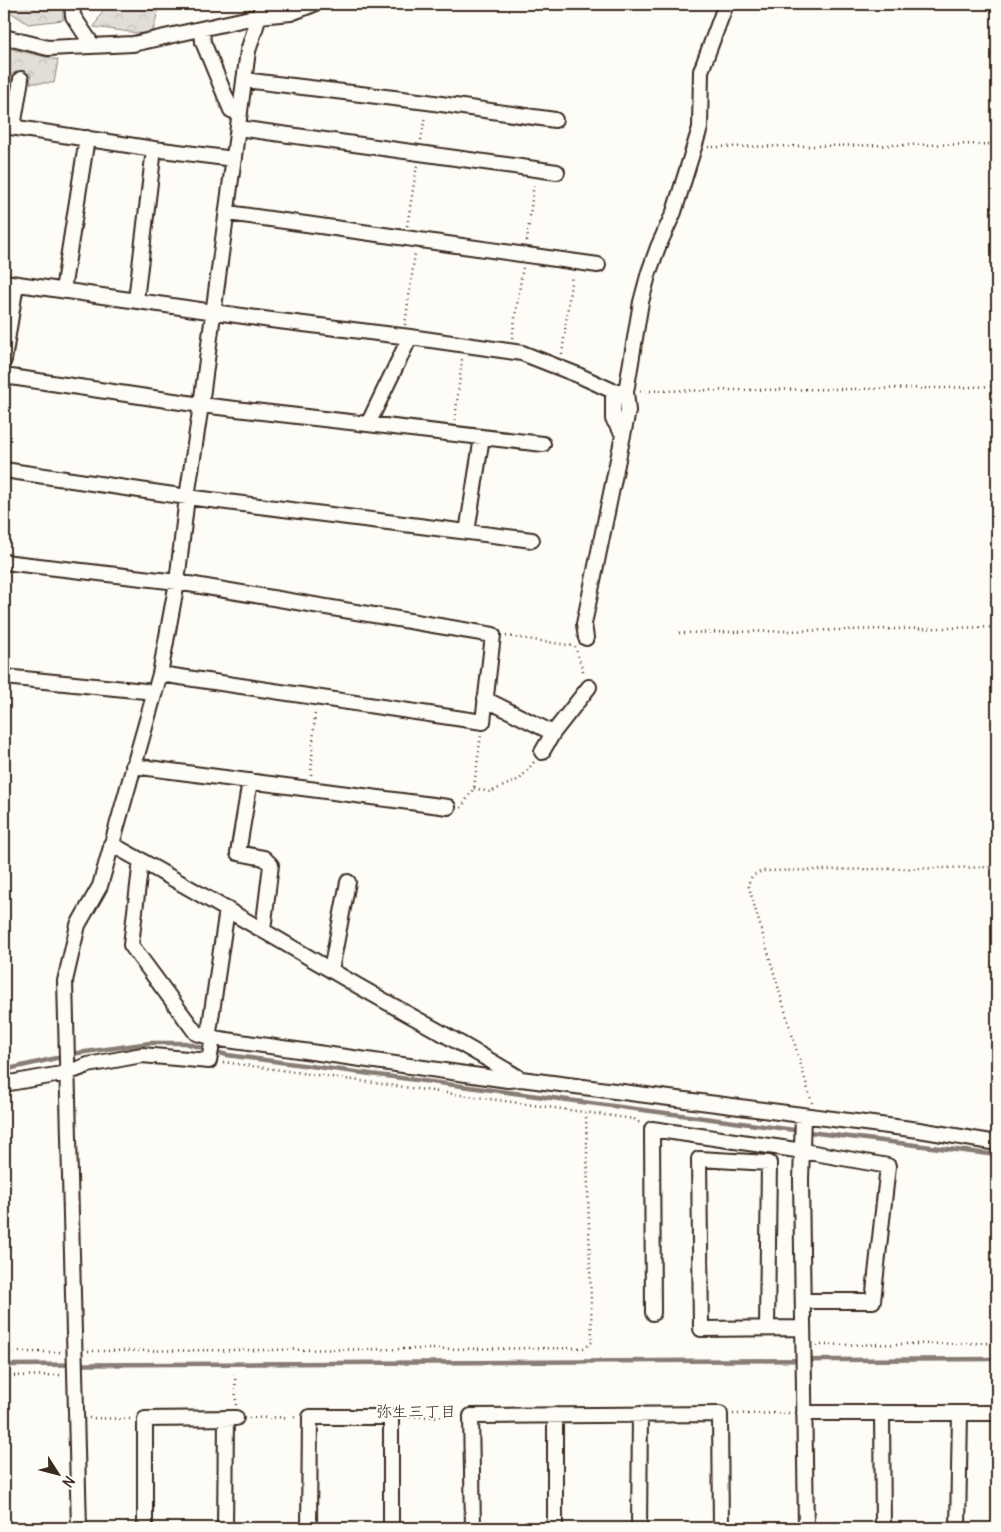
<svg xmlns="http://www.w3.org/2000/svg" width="1001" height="1532" font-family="Delius,'Klee One',sans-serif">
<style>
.forest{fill:url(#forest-crowns);stroke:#8e847a}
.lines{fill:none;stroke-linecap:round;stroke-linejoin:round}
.stream{stroke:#887d74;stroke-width:4.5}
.minor-casing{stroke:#3b2a1e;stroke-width:18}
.path{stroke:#3b2a1e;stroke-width:2.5;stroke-dasharray:1 4;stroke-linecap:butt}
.minor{stroke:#fdfcf7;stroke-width:14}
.labels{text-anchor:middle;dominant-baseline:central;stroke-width:4;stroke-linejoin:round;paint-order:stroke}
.neighbourhood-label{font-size:16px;fill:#3b2a1e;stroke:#fdfcf7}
</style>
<defs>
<pattern id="forest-crowns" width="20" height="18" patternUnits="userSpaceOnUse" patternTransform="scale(1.25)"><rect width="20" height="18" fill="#e1ded7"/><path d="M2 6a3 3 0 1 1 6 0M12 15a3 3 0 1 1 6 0" fill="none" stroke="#c2bfb8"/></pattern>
</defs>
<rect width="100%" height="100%" fill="#fdfcf7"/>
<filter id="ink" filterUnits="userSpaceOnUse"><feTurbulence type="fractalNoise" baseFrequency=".02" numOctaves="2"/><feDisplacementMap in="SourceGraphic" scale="10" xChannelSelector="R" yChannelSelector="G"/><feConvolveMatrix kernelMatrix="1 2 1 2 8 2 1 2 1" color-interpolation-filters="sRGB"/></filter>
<g filter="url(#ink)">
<path class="forest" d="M4,4h59v16l-35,4 -24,-16z
M105,6l53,5 -6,24 -58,-8z
M4,47l54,13 -4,23h-24l1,-9 -18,-1 -5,20 -4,-1z"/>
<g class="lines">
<path class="stream" d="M4,1070l74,-17 72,-10h35l42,12 590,78 180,22
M4,1365l993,-6"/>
<defs>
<path id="minor" d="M72,4l1,12 20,30
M202,29l1,13 28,68 9,3
M4,37l44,11 85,-4 126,-28 32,-3 23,-9
M244,80l183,22 128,18
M4,126l150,23 80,10
M13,127l8,-48
M238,128l319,44
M228,213l370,52
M4,282l267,38 139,17 112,16 56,22 35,16 13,1
M63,290l24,-152
M136,300l18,-151
M4,360l12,-76
M4,376l197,29 342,39
M613,391v28l10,15
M368,424l42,-87
M4,470l183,27 345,43
M467,532l15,-95
M4,562l173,20 316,53 -10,87 -323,-48
M586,638l-2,-14 44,-213 -2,-19 15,-90 8,-30 9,-25 16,-35 26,-84 1,-57 25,-67
M4,677l151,15
M485,699l68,34
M542,752l11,-19 36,-46
M133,766l315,41
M250,781l-12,72 26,5 7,7 -8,65
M111,844c84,46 166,95 249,143 54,31 109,60 161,92l398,51 78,13
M141,860l-10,85 65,88 17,5 295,42 13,-1
M331,970l17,-88
M4,1084l63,-11 21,-8 54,-10 67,6 4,-23 -4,-6 18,-123
M803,1116l-2,64 5,348
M653,1313l-1,-184 151,22 85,15 -15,135h-70
M767,1328l2,-165 -70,-4 2,170 102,-1
M804,1413h193
M882,1413l1,115
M555,1415v113
M79,1528l-14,-547 13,-56 22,-39 60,-212 17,-92 10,-85 14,-92 47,-354 15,-47
M145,1528v-109l91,-1
M225,1528l1,-110
M309,1528l1,-111h81v111
M473,1528l-2,-112 249,-2 1,114
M639,1528l1,-114
M958,1528l2,-115"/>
</defs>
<use href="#minor" class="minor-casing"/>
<path class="path" d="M421,140l4,-24
M708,147l289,-3
M407,226l10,-61
M527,241l7,-59
M405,325l10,-72
M512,338l11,-72
M562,354l10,-79
M640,391l304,-3 53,-2
M4,397l1,-8
M455,420l7,-61
M679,633l318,-6
M506,636l69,10 9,28
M311,775l4,-64
M474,788l16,4 30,-13 14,-17
M461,808l13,-20 7,-54
M223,1062l411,57 6,4
M812,1103l-64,-219 4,-8 10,-5 235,-4
M816,1345l181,-2
M88,1351l497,-3 7,-6 -6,-229
M4,1352h58
M235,1374l1,31
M4,1376l58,-1
M733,1414l57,-1
M405,1417l54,-1
M89,1418l42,1
M249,1418l47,-1"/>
<use href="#minor" class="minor"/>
</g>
</g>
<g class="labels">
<g class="neighbourhood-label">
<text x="416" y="1411">弥生三丁目</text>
</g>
</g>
<rect width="1001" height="1532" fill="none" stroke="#fdfcf7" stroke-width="20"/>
<rect x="10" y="10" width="981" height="1512" fill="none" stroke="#3b2a1e" stroke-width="2" filter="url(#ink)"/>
<g transform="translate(58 1474) rotate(126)" stroke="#fdfcf7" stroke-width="4" paint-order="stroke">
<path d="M0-4L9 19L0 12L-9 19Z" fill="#3b2a1e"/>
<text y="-8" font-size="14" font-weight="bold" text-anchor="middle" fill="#3b2a1e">N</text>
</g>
</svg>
